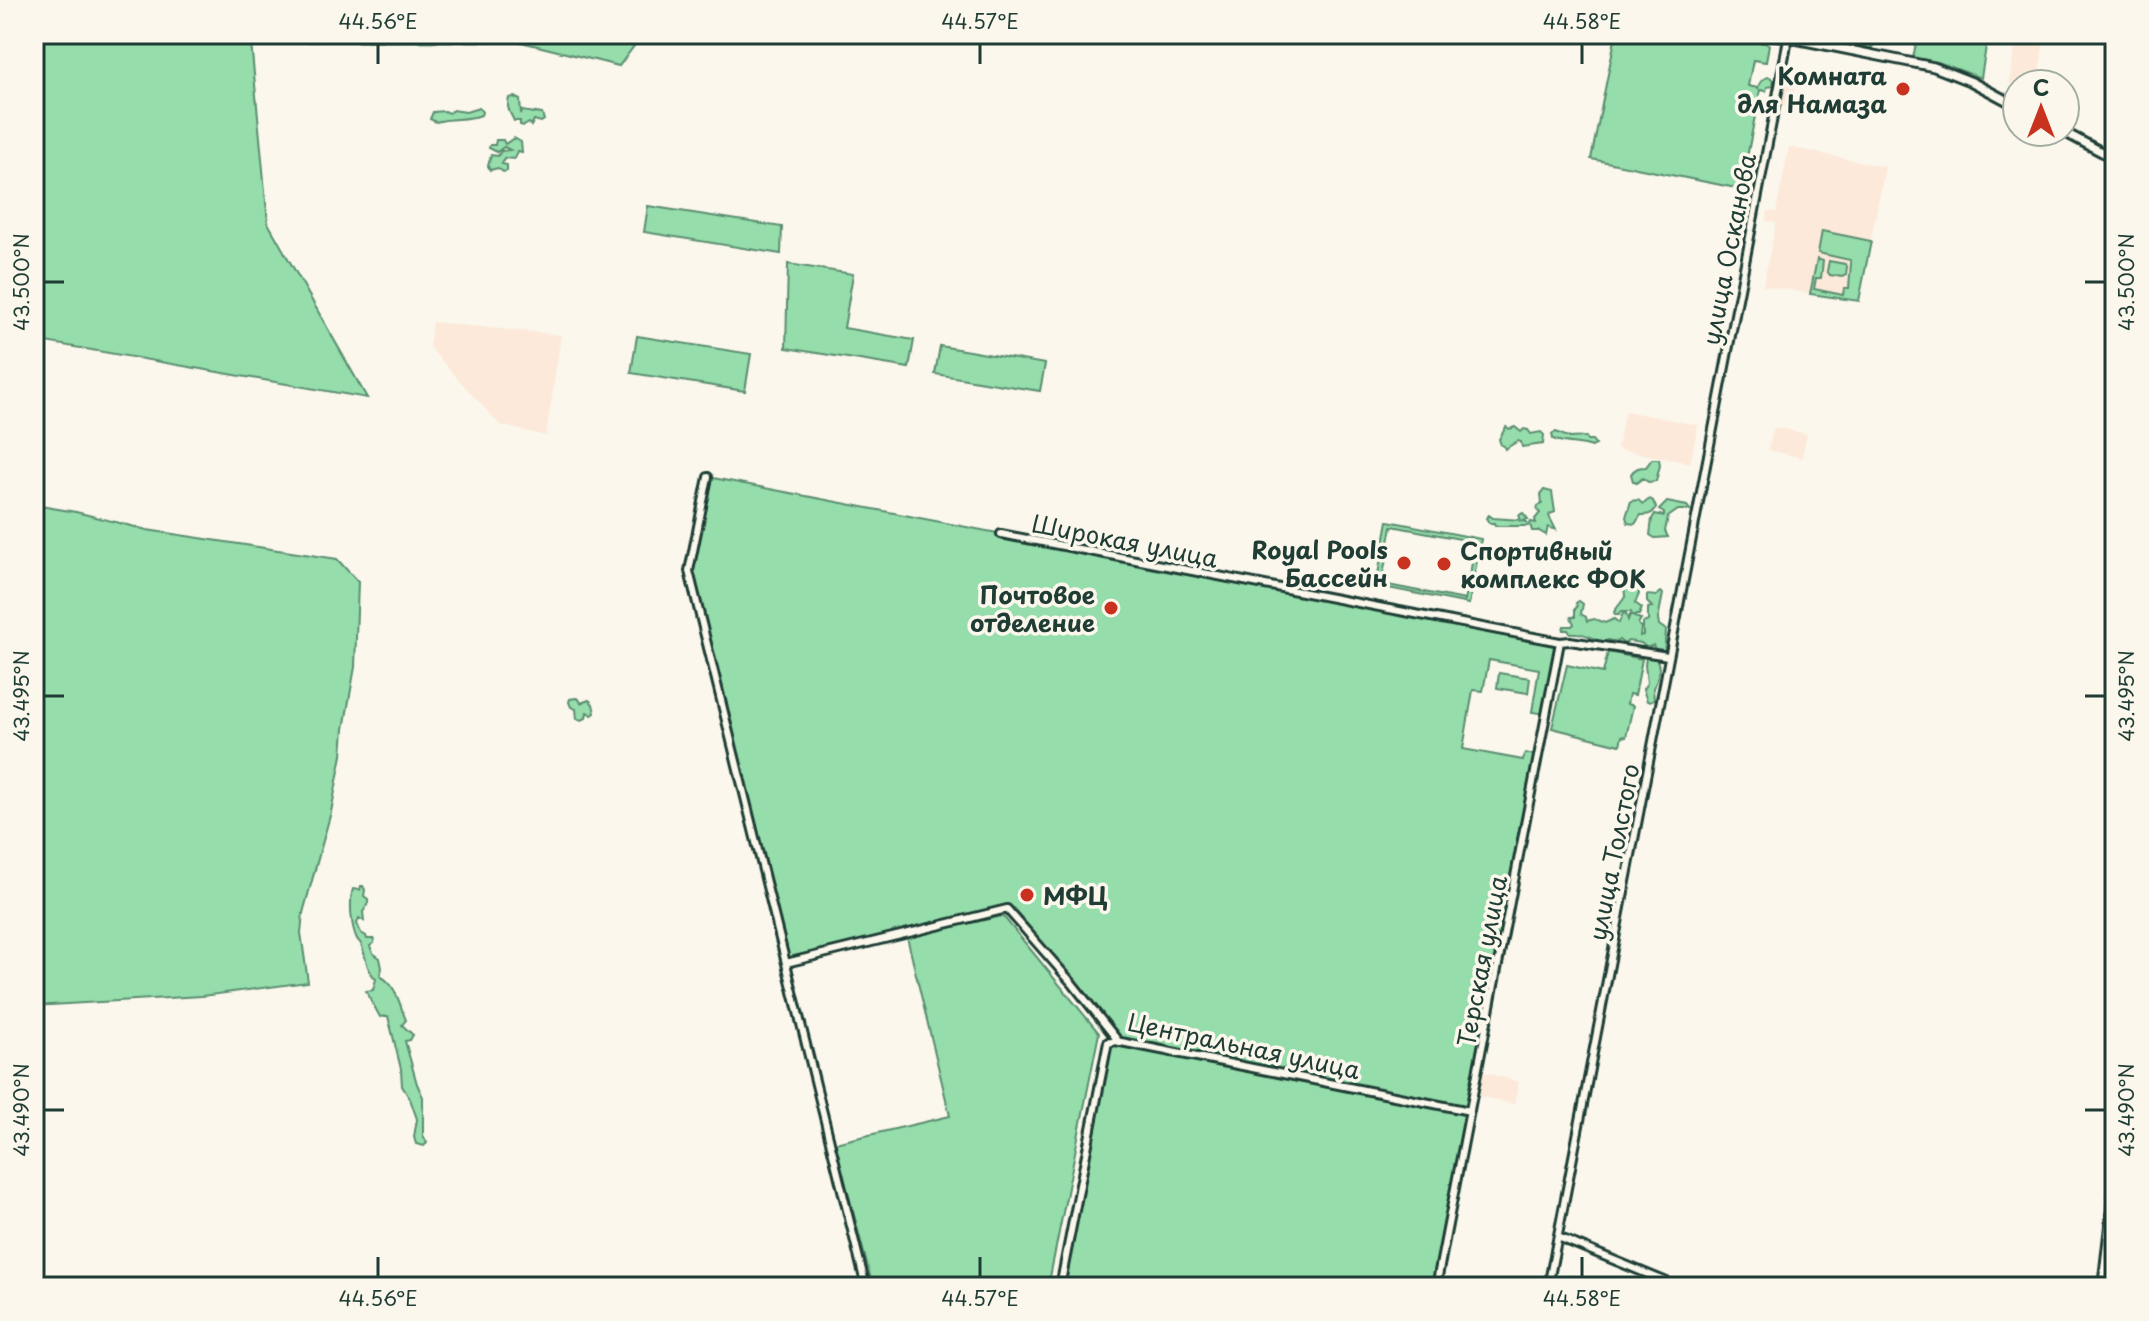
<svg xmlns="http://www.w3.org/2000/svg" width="2149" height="1321" font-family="'Playpen Sans',sans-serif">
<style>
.built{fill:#fce9d9}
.green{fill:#95ddab;stroke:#5a8d70;stroke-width:2}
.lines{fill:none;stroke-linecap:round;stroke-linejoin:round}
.minor-casing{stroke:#1f3d34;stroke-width:12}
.major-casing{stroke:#1f3d34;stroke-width:13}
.minor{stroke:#fbf7ec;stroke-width:6}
.major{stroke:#fbf7ec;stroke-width:7}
.ticks{fill:none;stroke:#1f3d34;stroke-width:3}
.poi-dot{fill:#c8321e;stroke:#fbf7ec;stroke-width:3}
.labels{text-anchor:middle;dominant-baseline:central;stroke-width:7;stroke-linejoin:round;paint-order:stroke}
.poi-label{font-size:24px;font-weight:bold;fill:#1f3d34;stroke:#fbf7ec;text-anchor:end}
.street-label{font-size:24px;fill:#1f3d34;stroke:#fbf7ec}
.neatline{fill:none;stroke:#1f3d34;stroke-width:3}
.ticks-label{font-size:20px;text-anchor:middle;fill:#1f3d34}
</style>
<rect width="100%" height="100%" fill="#fbf7ec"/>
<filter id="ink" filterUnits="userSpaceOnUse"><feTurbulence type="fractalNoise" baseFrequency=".0125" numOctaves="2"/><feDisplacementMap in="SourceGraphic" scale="16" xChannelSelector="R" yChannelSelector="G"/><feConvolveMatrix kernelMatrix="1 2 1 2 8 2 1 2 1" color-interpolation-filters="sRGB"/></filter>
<g filter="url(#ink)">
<path class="built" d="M2017,34l28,2 -8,48h-20v2l-8,-2z
M1788,70l10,2 -7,36 -10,-2z
M1789,147l96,20 -26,134 -96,-15 13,-63 -10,-2 2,-10 8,1z
M432,322l129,13 -15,101 -46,-11 -71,-78z
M1625,411l73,14 -8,38 -73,-14z
M1774,427l33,7 -5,24 -34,-8z
M1481,1071l38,11 -5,22 -36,-8z"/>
<path class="green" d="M34,34h609l-24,32 -102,-25 -266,1 17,181 99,175 -333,-58z
M1616,34h101l52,10 -3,18 -13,-2 -5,26 10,2c1,-5 5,-11 12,-11l3,3 1,6 -7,1 -1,4 -6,-1 -19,99 -150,-30z
M1847,34h21l5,12 -2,2 -29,-6v-3z
M1918,34h70l-7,44 -43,-16 -25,-4z
M514,97l6,3 1,14 1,-3c8,1 12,2 20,3l2,6 -3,2 -7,-2 -3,6 -2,-3 -5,3 -4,-1v-4h-6c-4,-9 -8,-12 -5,-23z
M479,108l3,4 -1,3c-15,6 -30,2 -45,7l-6,-3 3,-7 12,-1 4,2 4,-3 13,2z
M514,138l7,4 1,10 -5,-1 -3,8 -10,-1 -2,6 5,1v6l-4,1 -5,-4 -8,2 -2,-4 3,-11 7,1 3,-5 9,-1 -6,-3 -7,5 -8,-4 1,-3h5l1,-5h7l2,4z
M648,206l134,21 -1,27 -137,-22z
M1822,231l49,10 -12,60 -49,-7 7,-35 6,2 -2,17h-5l-2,11 29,6 1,-7h5l2,-25 -1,-3 -32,-7z
M1829,261l16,3 2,2 -1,9 -4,2 -12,-2 -3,-4z
M788,264l65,10 -9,54 70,12 -5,28 -123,-20z
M637,336l114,18 -6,37 -114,-18z
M940,346l105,18 -5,27 -105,-17z
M1506,427l4,2 5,-2 6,5 3,-3 4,1 3,4 10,-2 3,3 -1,9 -21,3 -1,-5 -3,-1 -13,8 -1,-3 -3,-1 -2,-6z
M1556,432l14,6 16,-1 1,3h5l4,5 -4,2c-12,-5 -25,-2 -39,-8l-1,-5z
M1652,459h7l1,6 -4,16 -8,1 -5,-4 -7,5 -3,-2 -2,-7c4,-6 8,-7 15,-7z
M708,477l852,165 -14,72 -14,-2 7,-43 -50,-9 -6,31 -10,-1 -10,59 60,11 2,-7 14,3 -103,531h-376l50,-256 -103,-122 -221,54 -97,-392z
M1544,490l8,2 3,20 -5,2 -1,2 7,14 -8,-3 -2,8 -7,-4h-7l-2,-7 1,-2 5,1 -1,-4 5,-6 -3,-3 1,-4 4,-2 -1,-10z
M1650,499l3,2 3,7c-4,7 -8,7 -15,7l-6,9 -7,-1 -2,-6 5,-16 7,-1 5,4z
M1667,502l20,4 3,4h-12l-10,7 -3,14 3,6 -13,1 -5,-3 2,-16 3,-5 9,2v-3l-5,-3z
M34,505l42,7 71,18 190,29 21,23 -3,85 -11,62 -2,26 -11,57 -28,101 -2,20 7,49 -106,14 -168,10z
M1523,513l5,6 -6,2 5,1 1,4h-33l-1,-3h-5l-3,-5 3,-3 4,3 28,2 -2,-5z
M1388,521l93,18 -12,65 -81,-16v-3l77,15 11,-58 -84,-16 -11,60 -5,-1z
M1635,575l7,4 -3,7v8l-4,9 7,5 -3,7h-5v2l7,2 -3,5 3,4 -1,8 3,-1v-12l5,-2v-13l4,-1 -5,-5v-7l9,1 5,-4 2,2 -5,25 1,6 7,5 -2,24 -8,-2 -3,-7 -6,3 -6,-5 -13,-2 -4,3 -5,-4 -3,2 -8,-2 -6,3c-8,-6 -22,-11 -32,-10l-2,-3h-5l1,-4h8l2,-2 -3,-7h4v-8l2,-2 -1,-4 3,-2 4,3 -2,10 5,3 1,4 7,-2 11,4 9,-4 5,4 4,-10 3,1 2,6 2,-5h2l-1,-3h-11l-1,3h-4l-1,-3 11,-15 -1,-15z
M1608,652l34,7 -7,36 -6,-1 -2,10 6,2 -7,31 -4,-1 -2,9 -68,-17 15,-63 36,8z
M1646,657h6l5,3c4,8 1,21 -4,28l1,12 -4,2 -3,-1 -4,-12 4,-6 -2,-18z
M1499,673l31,5 -2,15 -31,-5z
M576,698l3,1 2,4 8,-3 4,4 2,9 -3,2 -5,-3 -1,6 -4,2 -5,-1 -1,-10 -5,-2 -2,-5 1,-3z
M361,886h2l2,4 -1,6 4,3v5l-5,8 1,9 -5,-3 -2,6 4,9 5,3 1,3h7v4l-4,3 3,7 7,5 2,10 -2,8c17,9 19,28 26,44l-4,5 11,10 -3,5 -5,1 12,43 6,13v38l4,8 -3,3 -8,-2 -2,-7 3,-18 -7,-20 -8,-13 -1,-17 -13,-53 -8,1 -14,-26 7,-1 3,-11c-10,-9 -10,-23 -15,-35 -1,-2 -3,-3 -4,-5 -6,-12 -8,-38 -4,-50l7,1z
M1003,916l96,117 -51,254h-175l-38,-144 115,-27 -43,-179z"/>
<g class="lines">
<defs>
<path id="minor" d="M708,477l-19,94 177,716
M1001,534l559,108 10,-1 98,15
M786,963l221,-54 65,74 47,59
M1108,1043l8,-2 354,70
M1558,1237l121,50
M1060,1287l48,-245
M1436,1287l124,-645
M1548,1287l241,-1253
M2102,1287l13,-113"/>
<path id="major" d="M1770,34l164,33 38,15 45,24
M2064,132l51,27"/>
</defs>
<use href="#minor" class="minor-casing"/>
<use href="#major" class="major-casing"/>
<use href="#minor" class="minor"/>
<use href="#major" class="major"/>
</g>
</g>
<path class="ticks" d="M378,44v20M980,44v20M1582,44v20M44,282h20M2085,282h20M44,696h20M2085,696h20M44,1110h20M2085,1110h20M378,1257v20M980,1257v20M1582,1257v20"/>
<g class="poi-dot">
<circle cx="1903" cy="89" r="8"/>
<circle cx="1404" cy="563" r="8"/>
<circle cx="1444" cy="564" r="8"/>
<circle cx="1111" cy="608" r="8"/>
<circle cx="1027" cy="895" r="8"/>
</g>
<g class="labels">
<g class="poi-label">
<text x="1887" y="75">Комната<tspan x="1887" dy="28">для Намаза</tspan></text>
<text x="1388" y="549">Royal Pools<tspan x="1388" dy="28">Бассейн</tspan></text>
<text x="1460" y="550" text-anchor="start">Спортивный<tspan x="1460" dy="28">комплекс ФОК</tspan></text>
<text x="1095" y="594">Почтовое<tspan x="1095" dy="28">отделение</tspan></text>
<text x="1043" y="895" text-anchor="start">МФЦ</text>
</g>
<g class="street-label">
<text transform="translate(1728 249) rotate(-79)">улица Осканова</text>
<text transform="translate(1125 540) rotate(11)">Широкая улица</text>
<text transform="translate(1613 852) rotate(-79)">улица Толстого</text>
<text transform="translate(1481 961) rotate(-79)">Терская улица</text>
<text transform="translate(1244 1045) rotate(12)">Центральная улица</text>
</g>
</g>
<rect width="2149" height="1321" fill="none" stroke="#fbf7ec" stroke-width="88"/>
<g transform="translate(2041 108)"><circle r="38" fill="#fbf7ec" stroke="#a3ada2" stroke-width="2"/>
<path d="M0-6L14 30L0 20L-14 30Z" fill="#c8321e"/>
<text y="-12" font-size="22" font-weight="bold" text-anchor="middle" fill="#1f3d34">С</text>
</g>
<rect x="44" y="44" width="2061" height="1233" class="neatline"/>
<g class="ticks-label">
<text x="378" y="29">44.56°E</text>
<text x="980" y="29">44.57°E</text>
<text x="1582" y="29">44.58°E</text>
<text transform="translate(22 282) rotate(-90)" y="7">43.500°N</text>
<text transform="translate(2127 282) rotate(-90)" y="7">43.500°N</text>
<text transform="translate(22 696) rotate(-90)" y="7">43.495°N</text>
<text transform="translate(2127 696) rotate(-90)" y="7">43.495°N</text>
<text transform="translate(22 1110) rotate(-90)" y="7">43.490°N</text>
<text transform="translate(2127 1110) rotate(-90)" y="7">43.490°N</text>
<text x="378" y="1306">44.56°E</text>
<text x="980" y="1306">44.57°E</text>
<text x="1582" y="1306">44.58°E</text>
</g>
</svg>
